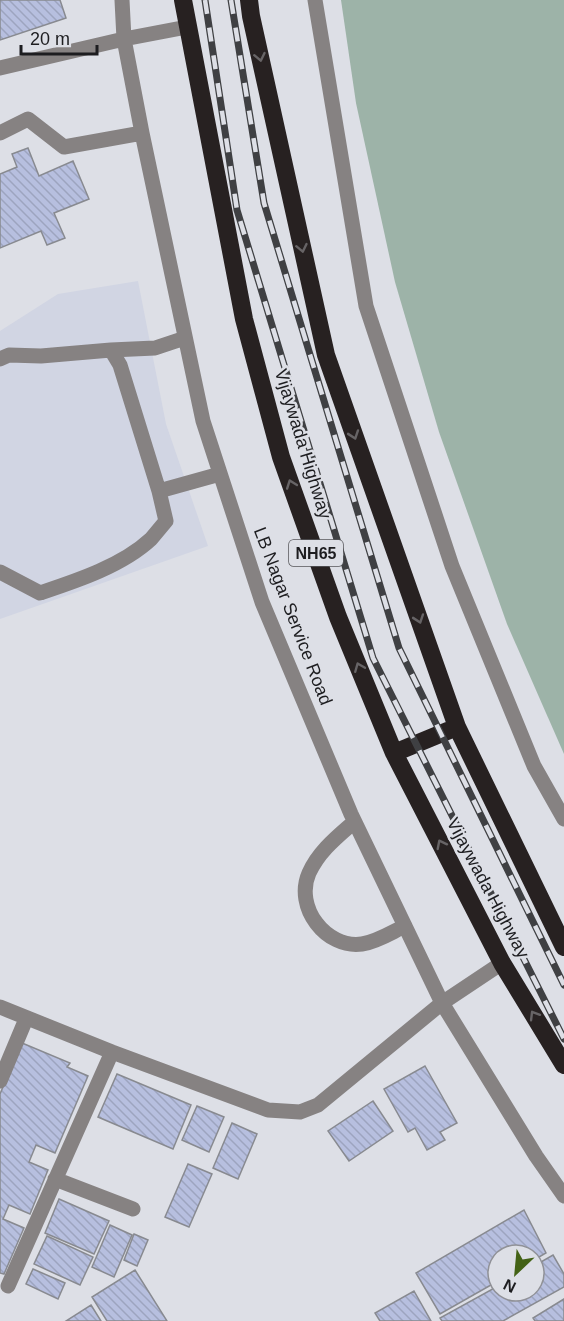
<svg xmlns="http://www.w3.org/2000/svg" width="564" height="1321" font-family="Helvetica,sans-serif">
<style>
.built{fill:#d1d5e3}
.park{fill:#9db3a8}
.building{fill:url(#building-back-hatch);stroke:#888a90;stroke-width:1.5}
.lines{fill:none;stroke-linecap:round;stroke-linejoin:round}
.minor{stroke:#868282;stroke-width:15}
.highway{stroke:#272121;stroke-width:18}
.rail-casing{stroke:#3f4043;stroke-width:7}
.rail{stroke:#dddfe6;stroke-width:4.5;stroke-dasharray:14;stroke-linecap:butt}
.oneway{stroke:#676466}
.labels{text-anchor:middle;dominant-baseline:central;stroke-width:5;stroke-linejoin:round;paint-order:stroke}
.shield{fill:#dddfe6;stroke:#57575b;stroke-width:1.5}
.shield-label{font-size:16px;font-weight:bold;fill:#1d1d20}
.street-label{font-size:18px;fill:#1d1d20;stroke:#dddfe6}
</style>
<defs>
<pattern id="building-back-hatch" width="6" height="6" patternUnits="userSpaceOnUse" patternTransform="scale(1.5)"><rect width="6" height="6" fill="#b7bfdf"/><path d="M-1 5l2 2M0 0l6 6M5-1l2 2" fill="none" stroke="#9da4bf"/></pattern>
</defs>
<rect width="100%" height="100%" fill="#dddfe6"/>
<path class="built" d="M138,281l28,143 42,122 -208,73v-288l58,-37z"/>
<path class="park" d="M341,0h223v754l-57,-130 -68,-192 -44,-150 -39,-179z"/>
<path class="building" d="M0,0h60l6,18 -66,22z
M28,148l11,28 34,-15 16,38 -35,14 11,25 -18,7 -6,-14 -41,17v-74l17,-7 -5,-13z
M22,1043l48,20 -3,4 21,9 -33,77 -19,-8 -7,17 19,8 -18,44 -21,-9 -6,14 21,9 -20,46 -4,-1v-179z
M425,1066l32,57 -17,9 5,8 -18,10 -12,-22 -7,4 -24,-43z
M117,1074l74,31 -18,44 -75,-32z
M373,1101l20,30 -44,30 -21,-30z
M197,1106l27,11 -15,35 -27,-12z
M232,1123l25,11 -19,45 -25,-11z
M188,1164l24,10 -23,53 -24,-10z
M59,1199l50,22 -15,33 -49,-21z
M524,1210l22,43 -12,7v-5h-36v26l-58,33 -24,-41z
M110,1225l22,10 -18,42 -22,-10z
M134,1234l14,6 -11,26 -13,-6z
M47,1236l46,21 -13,28 -46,-21z
M553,1255l11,19v13l-61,34h-61l-2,-3 58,-32v5h36v-25z
M33,1269l32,14 -7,16 -32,-15z
M135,1270l32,51h-60l-15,-24z
M414,1291l17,30h-51l-5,-8z
M564,1299v22h-29l-2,-3z
M91,1305l10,16h-35z"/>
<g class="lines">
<path class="minor" d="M122,0l2,39 18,94 61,288 59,181 89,212 91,189 94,153 28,40
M315,0l51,306 86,260 82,200 30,53
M0,68l124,-29 63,-12
M0,133l28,-14 36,28 78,-14
M0,359l9,-4 32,1 70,-6
M159,491l61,-17
M0,572l40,21c36,-12 82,-27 111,-54 5,-6 10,-12 15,-18l-7,-30 -39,-126 -9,-15 44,-2 30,-10
M354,822c-17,15 -35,29 -45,51 -15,34 17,76 53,71 15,-2 30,-12 43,-18
M0,1007l112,45 156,58 32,2 18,-7 124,-102 60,-40
M0,1081l26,-62
M55,1179l78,30
M8,1286l104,-234"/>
<path class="highway" d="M183,0l61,319 37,138 57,160 56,136 108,210 62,102
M249,0l2,16 75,339 131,372 107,220
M394,753l63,-26"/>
<defs>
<path id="rail" d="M205,0l32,210 136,448 191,381
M231,0l33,203 135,445 165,337"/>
</defs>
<use href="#rail" class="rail-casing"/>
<use href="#rail" class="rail"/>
</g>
<defs><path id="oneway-chevron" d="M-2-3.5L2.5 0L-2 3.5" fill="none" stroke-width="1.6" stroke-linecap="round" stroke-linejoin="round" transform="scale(1.5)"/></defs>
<g class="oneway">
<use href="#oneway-chevron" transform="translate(260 57) rotate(78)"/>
<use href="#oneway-chevron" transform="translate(302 248) rotate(78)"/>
<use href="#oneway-chevron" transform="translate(354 435) rotate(71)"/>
<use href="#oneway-chevron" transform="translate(291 484) rotate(-110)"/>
<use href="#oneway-chevron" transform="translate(419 619) rotate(71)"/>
<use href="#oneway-chevron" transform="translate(359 667) rotate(-112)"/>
<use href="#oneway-chevron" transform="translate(441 844) rotate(-117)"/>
<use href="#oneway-chevron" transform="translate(534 1015) rotate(-121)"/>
</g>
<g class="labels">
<rect class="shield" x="289" y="540" width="54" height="26" rx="4.5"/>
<g class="shield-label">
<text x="316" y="553">NH65</text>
</g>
<g class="street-label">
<text transform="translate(303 444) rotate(73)">Vijaywada Highway</text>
<text transform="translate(293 616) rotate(69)">LB Nagar Service Road</text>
<text transform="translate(488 888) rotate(62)">Vijaywada Highway</text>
</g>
</g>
<g transform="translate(516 1273) rotate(206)"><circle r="28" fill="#dddfe6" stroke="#909197" stroke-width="1.5"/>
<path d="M0-4.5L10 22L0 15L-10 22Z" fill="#436216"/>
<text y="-9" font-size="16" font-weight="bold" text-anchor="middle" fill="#1d1d20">N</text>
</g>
<path d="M21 45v9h76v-9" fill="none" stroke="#1d1d20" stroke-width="3"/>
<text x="30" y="45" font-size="18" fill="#1d1d20" stroke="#dddfe6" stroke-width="4.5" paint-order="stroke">20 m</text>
</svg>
